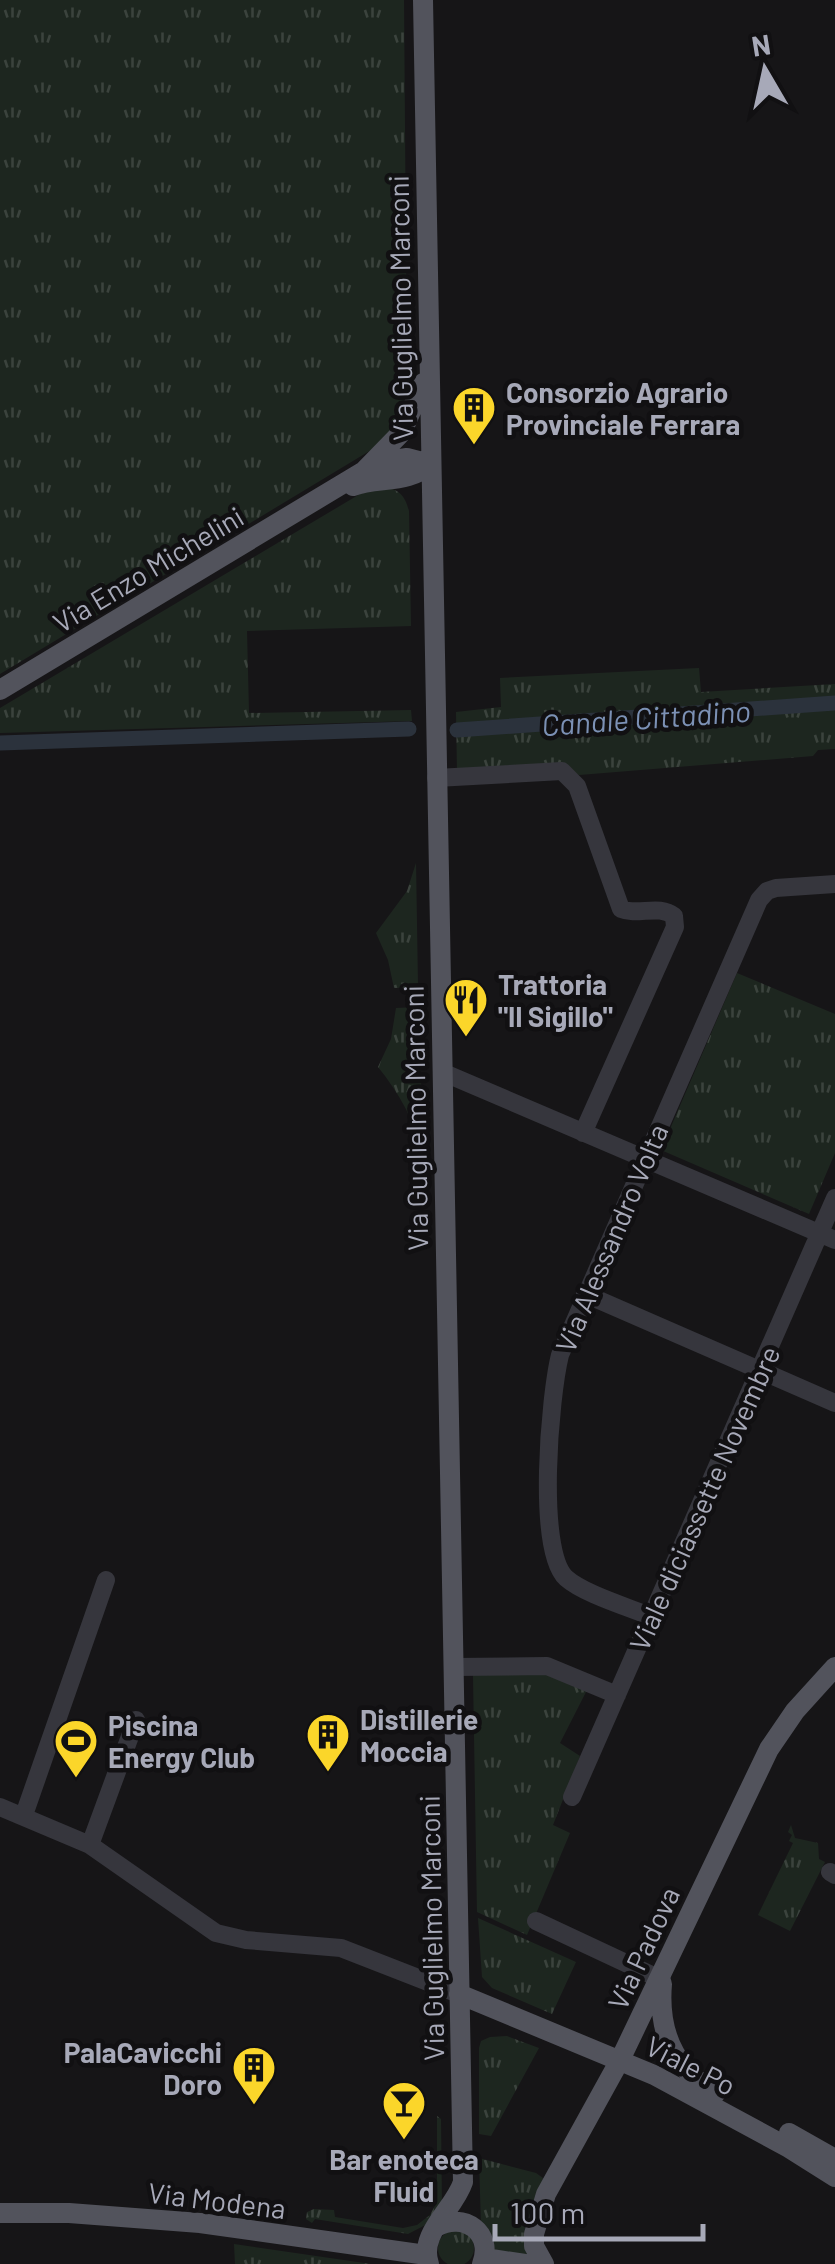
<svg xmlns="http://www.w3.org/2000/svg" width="835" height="2264" font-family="Barlow,sans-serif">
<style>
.grass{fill:url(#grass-tufts)}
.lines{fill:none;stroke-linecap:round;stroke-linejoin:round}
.canal{stroke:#2b323c;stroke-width:15}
.minor{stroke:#36363d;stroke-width:18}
.major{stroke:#52535c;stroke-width:20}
.labels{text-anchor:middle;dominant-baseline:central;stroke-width:9;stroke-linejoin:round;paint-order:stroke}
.street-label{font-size:28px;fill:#a7a9b8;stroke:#111012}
.poi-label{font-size:28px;font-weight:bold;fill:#a7a9b8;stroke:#111012;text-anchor:start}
.water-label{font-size:30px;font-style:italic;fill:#7c91b5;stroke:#111012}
</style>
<defs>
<pattern id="grass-tufts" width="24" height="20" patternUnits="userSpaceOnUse" patternTransform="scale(2.5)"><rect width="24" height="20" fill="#1d261f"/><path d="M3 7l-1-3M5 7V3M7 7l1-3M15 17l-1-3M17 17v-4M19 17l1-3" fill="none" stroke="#3b433d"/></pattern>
</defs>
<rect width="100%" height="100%" fill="#161517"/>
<path class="grass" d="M0,0h404l3,388 -5,29 -16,24 -386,233z
M385,487c15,3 20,9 24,24l2,115 -164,5 2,82 162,-3 1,11 -412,12v-25l360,-214z
M699,668l2,24 134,-8v65l-17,1 -5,6 -234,19 -20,-12 -102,8 -1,-59 45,-5 -1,-29z
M416,863l2,124 -24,1 -6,-28 -12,-27 31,-42z
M737,973l98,41v139l-26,61 -148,-64z
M419,1007l4,147c-8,-33 -24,-61 -45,-87l13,-28 5,-31z
M473,1675h75l39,15 -27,53 20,13 -27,69 17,8 -43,102 -50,-23z
M791,1825l4,13 23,5 1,16 6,3 -35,69 -32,-16 35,-72 -4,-2 3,-6 -4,-3z
M478,1918l98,44 -24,52 -60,-26 -10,-11z
M507,2036l32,12 -48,88 -12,-2v-86l2,-7 9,-4z
M437,2116l4,3 1,92 -7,9 -27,14 -93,-15 -3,4 -6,-4 1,-7 7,-3 20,1 1,7 68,11 14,-3 13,-10 7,-13z
M479,2158l57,15 7,5 -9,78 -40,-6 -13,-25z
M438 2248a18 18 0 1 1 36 0a18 18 0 1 1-36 0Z
M234,2244l137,20h-136z"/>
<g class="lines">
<path class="canal" d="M457,730l378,-27
M0,743l409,-14"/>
<path class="minor" d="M436,778l126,-7 15,15 44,123c17,7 38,-5 53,7l1,11 -92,206
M442,1072l393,168
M585,1294l250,109
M652,1617c-24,-10 -68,-23 -86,-39 -30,-28 -16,-183 -6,-223l199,-455 8,-9 9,-3 59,-4
M453,1667l94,-1 70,29
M572,1797l263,-599
M0,1807l90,38 126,88 30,7 95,8 118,46
M24,1815l82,-235
M90,1845l46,-125
M830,1872l5,3
M536,1921l126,59"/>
<path class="major" d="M423,0l40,2182c-9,28 -45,51 -34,82
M374,463l33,-5 23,6
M353,486c25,-9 57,-2 77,-22
M0,690l364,-219 38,-39 21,-49
M662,1984c-4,47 11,85 54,109
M459,1994l195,81 135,73 46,29
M789,2133l46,26
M0,2213h69l131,10 226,32
M436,2227c28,-16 58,6 46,37
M485,2258l40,6
M544,2264l-10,-18v-12l12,-40 74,-134 149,-311 26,-38 40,-44"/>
</g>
<defs>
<symbol id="building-pin" viewBox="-11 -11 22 30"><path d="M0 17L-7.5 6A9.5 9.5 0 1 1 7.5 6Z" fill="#fbd62a" stroke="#111012"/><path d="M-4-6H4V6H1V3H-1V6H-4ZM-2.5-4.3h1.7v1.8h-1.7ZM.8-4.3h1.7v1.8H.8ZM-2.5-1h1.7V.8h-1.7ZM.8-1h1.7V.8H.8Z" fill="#111"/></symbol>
<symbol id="restaurant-pin" viewBox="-11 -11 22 30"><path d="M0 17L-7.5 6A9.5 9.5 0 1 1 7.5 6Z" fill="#fbd62a" stroke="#111012"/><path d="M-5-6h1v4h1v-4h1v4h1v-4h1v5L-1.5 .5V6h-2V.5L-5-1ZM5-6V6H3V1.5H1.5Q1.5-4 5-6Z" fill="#111"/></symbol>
<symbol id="stadium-pin" viewBox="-11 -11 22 30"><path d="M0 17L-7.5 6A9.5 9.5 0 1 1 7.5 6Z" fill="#fbd62a" stroke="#111012"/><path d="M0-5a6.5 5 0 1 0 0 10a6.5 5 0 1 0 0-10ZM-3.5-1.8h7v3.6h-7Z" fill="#111"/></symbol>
<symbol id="bar-pin" viewBox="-11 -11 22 30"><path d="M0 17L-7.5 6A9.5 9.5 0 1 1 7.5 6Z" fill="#fbd62a" stroke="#111012"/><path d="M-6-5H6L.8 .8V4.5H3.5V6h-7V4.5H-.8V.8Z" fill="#111"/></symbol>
</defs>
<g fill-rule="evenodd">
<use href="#building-pin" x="449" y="383" width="50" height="68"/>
<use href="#restaurant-pin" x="441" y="975" width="50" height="68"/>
<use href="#building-pin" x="303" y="1710" width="50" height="68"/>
<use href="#stadium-pin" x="51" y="1716" width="50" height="68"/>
<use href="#building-pin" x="229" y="2043" width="50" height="68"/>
<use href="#bar-pin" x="379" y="2078" width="50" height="68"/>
</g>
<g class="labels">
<g class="street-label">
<text transform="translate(400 308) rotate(-91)">Via Guglielmo Marconi</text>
<text transform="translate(148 569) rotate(-31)">Via Enzo Michelini</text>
<text transform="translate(415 1118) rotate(-91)">Via Guglielmo Marconi</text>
<text transform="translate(611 1238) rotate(-67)">Via Alessandro Volta</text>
<text transform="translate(704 1498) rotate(-66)">Viale diciassette Novembre</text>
<text transform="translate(431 1928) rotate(-91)">Via Guglielmo Marconi</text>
<text transform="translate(643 1948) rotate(-65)">Via Padova</text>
<text transform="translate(691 2065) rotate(27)">Viale Po</text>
<text transform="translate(217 2200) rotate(7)">Via Modena</text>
</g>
<g class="poi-label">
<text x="506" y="392">Consorzio Agrario<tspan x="506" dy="32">Provinciale Ferrara</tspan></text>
<text x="498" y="984">Trattoria<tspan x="498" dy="32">"Il Sigillo"</tspan></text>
<text x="360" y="1719">Distillerie<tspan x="360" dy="32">Moccia</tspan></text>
<text x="108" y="1725">Piscina<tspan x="108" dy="32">Energy Club</tspan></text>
<text x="222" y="2052" text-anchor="end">PalaCavicchi<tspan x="222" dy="32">Doro</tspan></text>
<text x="404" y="2159" text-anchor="middle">Bar enoteca<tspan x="404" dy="32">Fluid</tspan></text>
</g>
<g class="water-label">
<text transform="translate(646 717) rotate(-4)">Canale Cittadino</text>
</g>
</g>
<g transform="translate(765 70) rotate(351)" stroke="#111012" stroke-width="8" paint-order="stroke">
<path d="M0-8L18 38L0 25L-18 38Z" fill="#a7a9b8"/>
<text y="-15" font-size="28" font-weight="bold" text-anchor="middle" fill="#a7a9b8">N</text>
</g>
<path d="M495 2224v15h208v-15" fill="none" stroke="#a7a9b8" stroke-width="5"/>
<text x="510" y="2224" font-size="30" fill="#a7a9b8" stroke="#111012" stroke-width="8" paint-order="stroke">100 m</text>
</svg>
